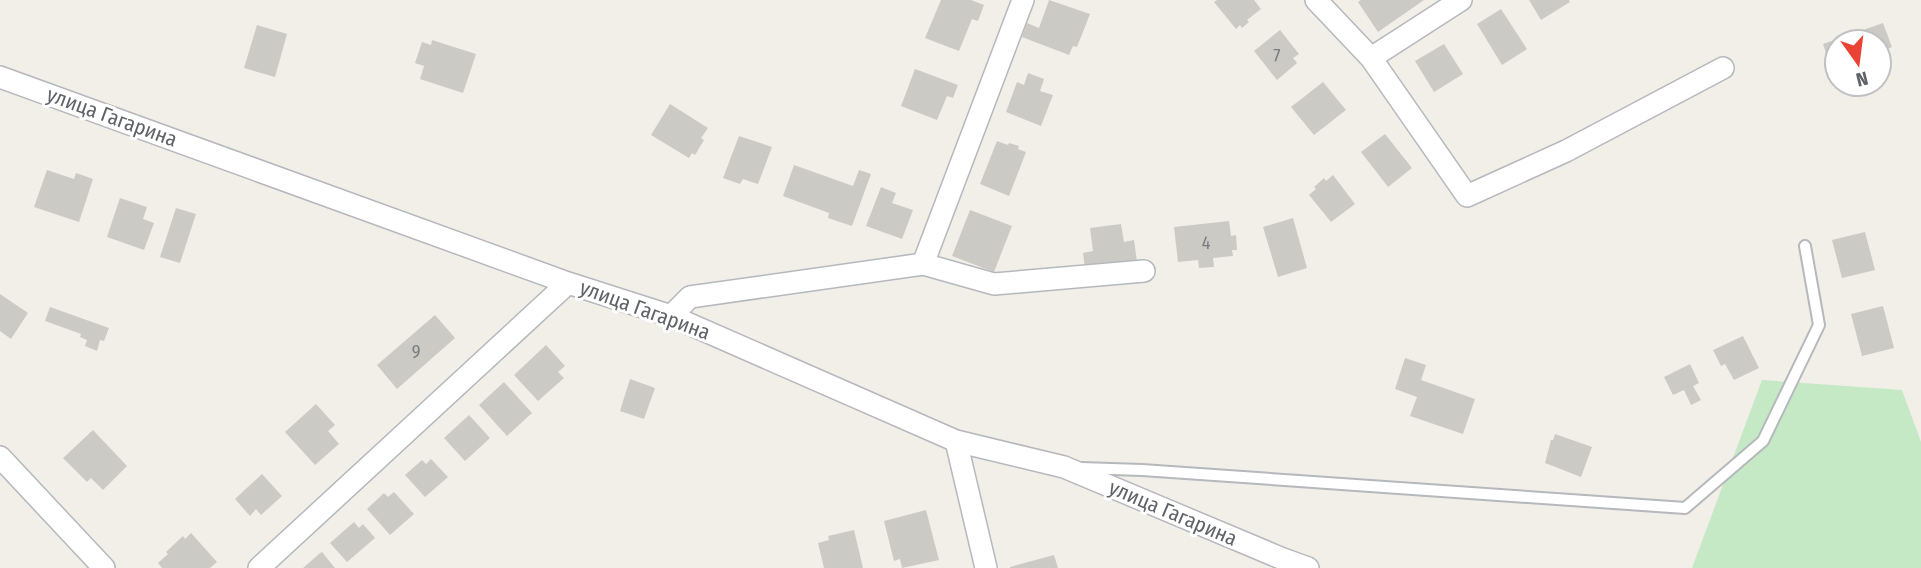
<svg xmlns="http://www.w3.org/2000/svg" width="1921" height="568" font-family="'Fira Sans Condensed',sans-serif">
<style>
.green{fill:#c5e8c5}
.building{fill:#cccac5}
.lines{fill:none;stroke-linecap:round;stroke-linejoin:round}
.service-casing{stroke:#b5b8bc;stroke-width:14}
.minor-casing{stroke:#b5b8bc;stroke-width:24}
.service{stroke:#fff;stroke-width:10}
.minor{stroke:#fff;stroke-width:21}
.labels{text-anchor:middle;dominant-baseline:central;stroke-width:6;stroke-linejoin:round;paint-order:stroke}
.number-label{font-size:18px;fill:#7a7d7f}
.street-label{font-size:21px;fill:#5f6368;stroke:#fff}
</style>
<rect width="100%" height="100%" fill="#f1efe8"/>
<path class="green" d="M1762,380l140,10 19,52v126h-229z"/>
<path class="building" d="M941,0h30l13,5 -6,16 -6,-2 -13,32 -34,-13z
M1049,0l41,14 -13,33 -4,-1 -4,9 -47,-18 5,-14 12,5z
M1217,0h37l7,9 -14,11 2,2 -7,6 -2,-3 -4,4 -22,-27z
M1361,0h63l-46,32 -20,-30z
M1529,0h40l1,2 -29,18z
M1501,9l26,40 -25,16 -25,-41z
M1883,23l9,24 -13,5v-10h-42v18l-8,2 -6,-18z
M257,25l30,9 -12,43 -31,-9z
M1280,30l19,24 -6,4 4,5 -20,17 -23,-29z
M432,40l44,14 -13,39 -43,-14 4,-13 -9,-3 7,-21 9,3z
M1444,44l19,30 -29,18 -19,-31z
M915,69l43,16 -5,13 -6,-2 -10,24 -36,-14z
M1028,73l16,6 -4,12 13,4 -12,31 -35,-14 11,-30 7,3z
M1323,82l23,28 -32,25 -23,-28z
M670,104l38,24 -7,10 3,2 -9,15 -3,-2 -3,5 -38,-23z
M1385,134l27,34 -24,19 -27,-35z
M739,136l33,11 -14,37 -15,-5 -3,5 -17,-6z
M997,141l11,4 1,-2 10,3 -1,3 8,3 -17,44 -29,-12z
M794,165l59,21 6,-16 12,4 -19,52 -24,-8 1,-5 -46,-17z
M47,170l27,9 2,-6 17,6 -14,43 -45,-15z
M1333,175l22,29 -24,18 -22,-27 7,-6 -2,-2 10,-9 2,3z
M881,187l15,6 -4,10 21,7 -11,29 -36,-13z
M120,198l27,9 -4,12 11,4 -10,27 -37,-13z
M176,208l20,6 -16,49 -20,-6z
M970,210l42,16 -18,46 -42,-16z
M1293,218l14,50 -29,9 -15,-50z
M1229,221l2,15 5,-1 1,15h-5l1,6 -20,2 1,9 -15,1 -1,-8 -20,2 -4,-35z
M1121,224l3,18 10,-2 3,22 -52,7 -2,-16 10,-2 -3,-23z
M1865,232l10,38 -33,8 -10,-38z
M0,294l28,19 -17,26 -11,-8z
M1883,306l11,42 -32,8 -11,-42z
M50,307l59,21 -5,13 -4,-1 -3,11 -12,-5 2,-6 -7,-3 1,-3 -36,-13z
M435,315l20,23 -58,51 -20,-24z
M1743,336l16,32 -25,12 -9,-16 -4,2 -8,-16z
M546,345l19,21 -7,6 6,6 -26,23 -24,-26z
M1405,358l21,7 -5,15 54,19 -12,35 -53,-18 7,-19 -22,-8z
M1690,364l9,19 -6,3 8,14 -10,5 -7,-15 -11,5 -9,-18z
M630,379l25,9 -11,31 -24,-8z
M504,382l28,31 -25,23 -28,-31z
M316,404l19,21 -7,6 11,13 -24,21 -30,-33z
M469,415l21,23 -25,23 -21,-23z
M93,430l34,36 -24,24 -12,-12 -4,4 -24,-24z
M1555,434l37,13 -11,30 -36,-14 6,-23h2z
M431,459l17,18 -23,20 -20,-22 17,-15 4,4z
M262,474l20,22 -21,19 -5,-6 -6,7 -15,-17z
M394,492l20,22 -24,21 -23,-26 17,-16 4,4z
M926,510l13,50 -37,8 -2,-9 -6,2 -10,-40z
M354,522l5,6 4,-4 12,14 -28,24 -17,-19z
M854,530l9,38h-39l-6,-25 11,-3 -1,-4z
M191,533l26,29 -7,6h-48l-4,-5 10,-9 -2,-2 17,-16 2,3z
M322,552l13,16h-32l16,-14z
M1054,555l4,13h-48v-1z"/>
<g class="lines">
<defs>
<path id="service" d="M1081,468l61,2 543,38 78,-67 56,-116 -14,-79"/>
<path id="minor" d="M1316,0l55,58 96,138 99,-45 157,-83
M1371,58l90,-58
M0,77l568,206 103,33 285,125 108,26 219,92 25,9
M923,264l71,20 150,-13
M671,316l19,-19 233,-33 100,-264
M956,441l30,127
M0,457l104,111
M259,568l309,-285"/>
</defs>
<use href="#service" class="service-casing"/>
<use href="#minor" class="minor-casing"/>
<use href="#service" class="service"/>
<use href="#minor" class="minor"/>
</g>
<g class="labels">
<g class="number-label">
<text x="1277" y="56">7</text>
<text x="1206" y="243">4</text>
<text x="416" y="352">9</text>
</g>
<g class="street-label">
<text transform="translate(112 117) rotate(20)">улица Гагарина</text>
<text transform="translate(645 310) rotate(20)">улица Гагарина</text>
<text transform="translate(1173 513) rotate(23)">улица Гагарина</text>
</g>
</g>
<g transform="translate(1858 63) rotate(166)"><circle r="33" fill="#ffffff" stroke="#bfc1c3" stroke-width="2"/>
<path d="M0-5L12 26L0 18L-12 26Z" fill="#ea4335"/>
<text y="-10" font-size="19" font-weight="bold" text-anchor="middle" fill="#5f6368">N</text>
</g>
</svg>
